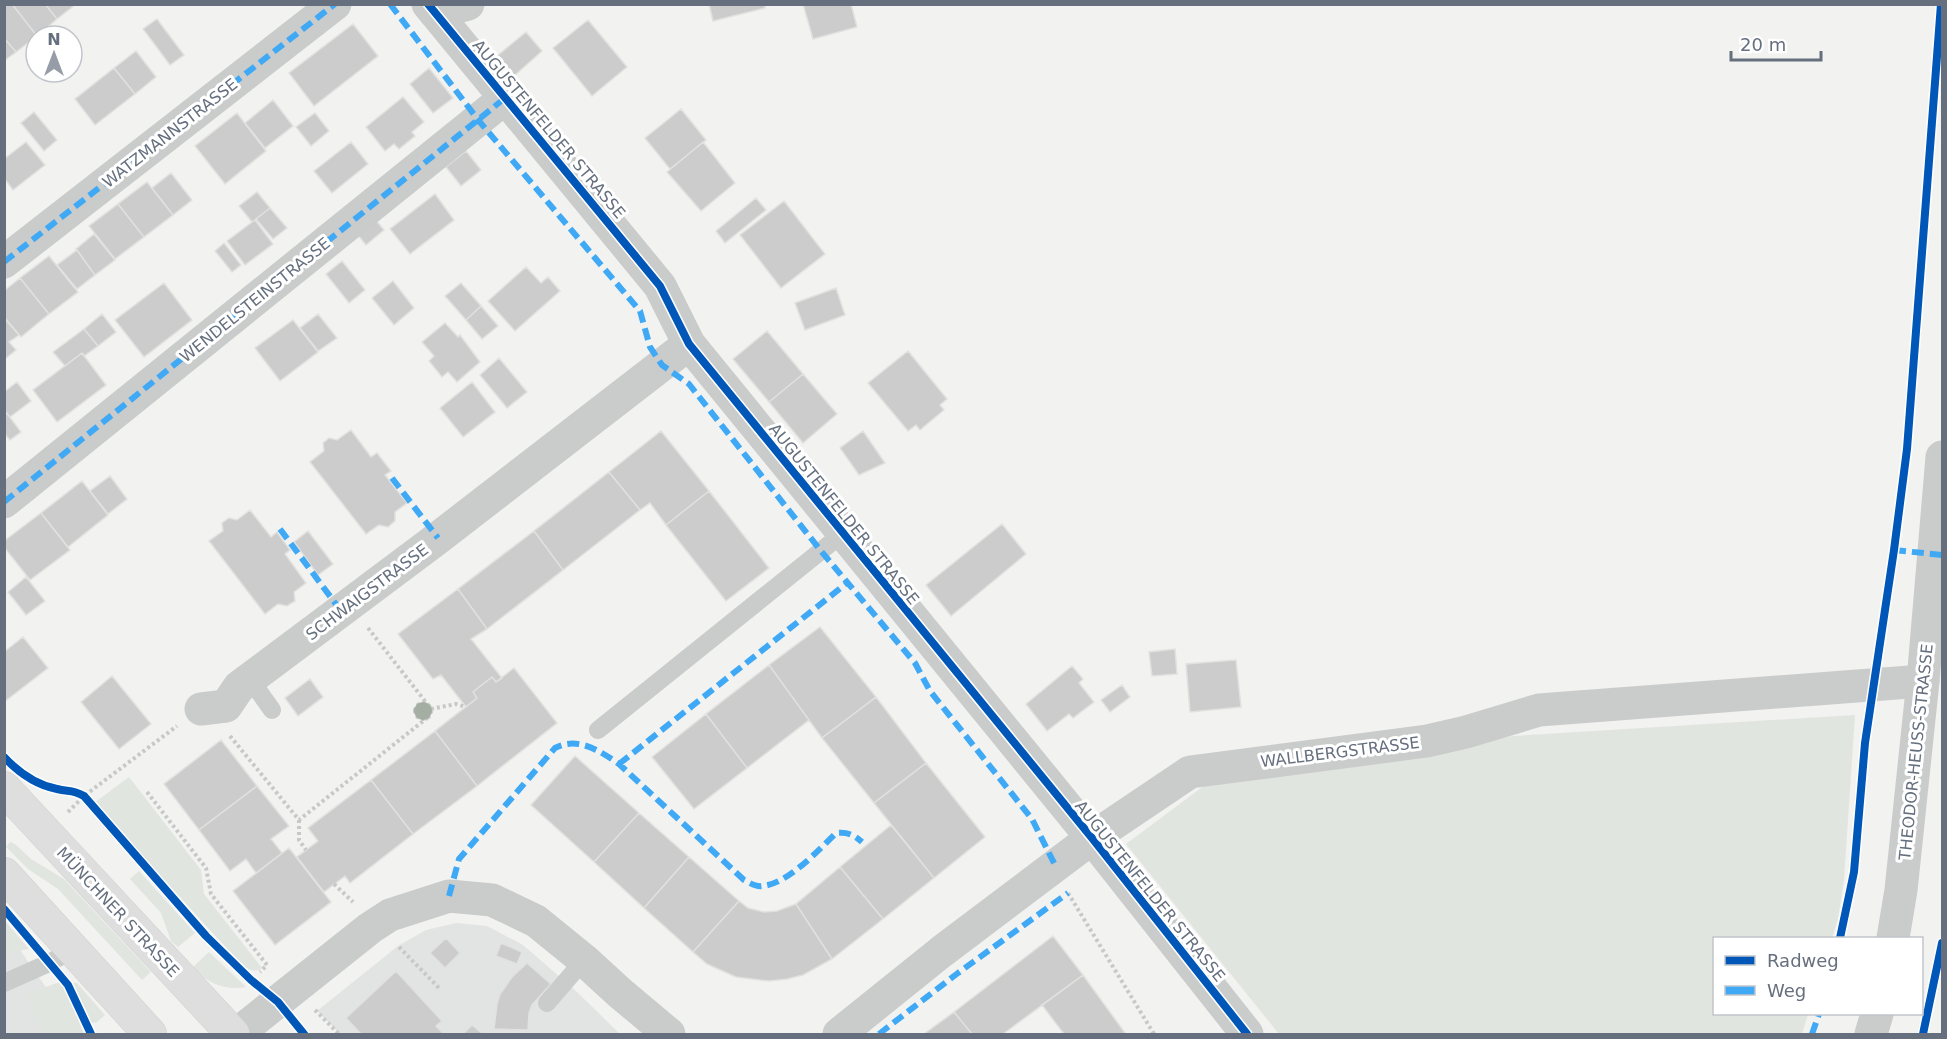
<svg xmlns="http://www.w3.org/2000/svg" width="1947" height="1039" font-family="'DejaVu Sans',sans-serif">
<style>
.built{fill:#e2e3e3}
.green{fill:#e1e5df}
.building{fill:#ccc;stroke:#e1e1e0;stroke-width:1.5}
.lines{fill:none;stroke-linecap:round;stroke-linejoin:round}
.secondary-casing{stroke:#cfd0cf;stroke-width:34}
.path{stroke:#c7c8c8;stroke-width:4;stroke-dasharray:3 3;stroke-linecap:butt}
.service{stroke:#cacbcb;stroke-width:18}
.minor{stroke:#cacbcb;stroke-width:33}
.tertiary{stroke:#cacbcb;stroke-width:33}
.secondary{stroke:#dededf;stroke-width:33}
.quiet{stroke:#3fa9f5;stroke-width:6;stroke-dasharray:12 6;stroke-linecap:butt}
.cycleway-casing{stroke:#fff;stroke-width:11}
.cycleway{stroke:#0057b8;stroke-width:8}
.tree{fill:#a4aea2}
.labels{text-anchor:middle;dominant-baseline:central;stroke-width:6;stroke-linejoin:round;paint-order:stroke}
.street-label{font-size:16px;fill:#656f7e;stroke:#fff}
</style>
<rect width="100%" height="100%" fill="#f2f2f0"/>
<path class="built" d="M456,923l31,3 36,19 53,46 44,43h-280l-23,-23 81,-65 28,-16z
M5,928l73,106h-73z"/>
<path class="green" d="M1855,715l-11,165 -6,39 -6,19h-118v76h94l-6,20h-523l-153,-190 83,-62 304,-46z
M129,777l72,93 3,24 58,74c-7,5 -13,2 -20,-3l-148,-162z
M10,842l5,2 16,15 33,20 87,93 -9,8 -84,-91 -30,-20 -22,-22z
M139,871l56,62 -17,14 -7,-6 -10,-28 -31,-34z
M4,921h1l24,28 -24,4z
M209,952l37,35c-22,4 -39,-4 -53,-20z
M60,982l11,20 13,32h-41l-17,-40z
M73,983h4l28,32 -8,7 -6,1z"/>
<path class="building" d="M4,4h8l25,32 -21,16 -12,-14z
M12,4h33l12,15 -20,17z
M45,4h31l-19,15z
M709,4h56v4l-52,13z
M803,4h48l6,23 -44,12z
M157,19l27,36 -14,10 -27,-36z
M588,20l39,47 -35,29 -39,-48z
M353,24l25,32 -64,50 -25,-33z
M526,32l16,19 -28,25 -17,-20z
M4,38l12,14 -12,9z
M136,51l20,26 -21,17 -21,-26z
M114,68l21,26 -40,31 -20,-26z
M429,68l24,30 -20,15 -23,-29z
M403,97l21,25 -12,10 3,4 -16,13 -5,-5 -9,7 -19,-24z
M273,100l20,26 -28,22 -20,-25z
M681,109l25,31 -36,29 -25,-31z
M34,112l23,28 -13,11 -23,-28z
M237,113l29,38 -41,33 -30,-38z
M315,113l14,18 -18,15 -15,-19z
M26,142l19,23 -32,25 -9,-12v-19z
M351,142l17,22 -36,29 -18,-22z
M703,142l32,41 -34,28 -34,-39z
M466,151l15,19 -20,16 -15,-19z
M171,173l21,27 -19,15 -21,-27z
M147,182l26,33 -29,22 -26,-33z
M257,192l13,16 -18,14 -13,-16z
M435,194l19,26 -44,34 -20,-25z
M756,198l10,12 -41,33 -9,-12z
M784,201l41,53 -44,34 -41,-53z
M118,204l26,33 -29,22 -26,-33z
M270,208l17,20 -14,11 -17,-20z
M375,219l9,11 -18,15 -9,-11z
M255,220l18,24 -28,21 -18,-24z
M94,234l21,26 -20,15 -19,-26z
M224,243l17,22 -9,7 -17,-21z
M77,250l18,25 -18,14 -20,-24z
M49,256l29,36 -29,22 -29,-36z
M342,261l23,29 -16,13 -23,-29z
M526,267l15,16 7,-6 12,14 -45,40 -27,-30z
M20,278l29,36 -28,23 -17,-20v-26z
M393,281l21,27 -20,17 -22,-27z
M164,283l28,37 -48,37 -29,-37z
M461,283l20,23 -15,14 -21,-24z
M836,288l9,27 -40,15 -10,-27z
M481,306l17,20 -16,13 -16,-19z
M102,314l14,18 -18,14 -14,-17z
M318,314l19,24 -19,13 -18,-23z
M4,318l15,17 -10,7 7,8 -11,9z
M293,320l25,32 -38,29 -25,-33z
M445,323l13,14 2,-2 20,27 -23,20 -9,-10 -6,5 -13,-16 5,-5 -12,-14z
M84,329l14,17 -14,10 -2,-3 -17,13 -12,-14z
M767,331l36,43 -34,28 -36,-43z
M908,351l39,48 -7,6 4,5 -24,20 -4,-5 -8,6 -40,-48z
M82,353l24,32 -49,37 -24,-32z
M499,358l28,34 -20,16 -27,-33z
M803,374l34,40 -34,29 -34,-41z
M17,382l14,19 -21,16 -6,-7v-18z
M472,382l23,30 -32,25 -23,-29z
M6,412l15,20 -11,8 -6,-7z
M351,430l20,27 6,-4 14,18 -6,4 22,28 -12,9v9l-7,6 -9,-2 -13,9 -56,-72 14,-11 -1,-8 6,-5 8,2z
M661,431l48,60 -43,34 -16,-22 -10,7 -31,-38z
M863,431l22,32 -26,12 -19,-27z
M609,472l31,38 -77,60 -29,-39z
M110,476l17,23 -19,15 -18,-23z
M82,481l26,34 -40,32 -27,-34z
M709,491l60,77 -43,33 -60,-76z
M250,510l21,27 6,-5 13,18 -5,4 21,29 -12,9 1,9 -8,5 -9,-2 -13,10 -56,-73 14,-10 -1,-8 7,-5 8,2z
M41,513l29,37 -40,30 -26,-33v-6z
M1002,524l24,30 -75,62 -25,-31z
M308,531l25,33 -15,11 -24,-33z
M534,531l29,39 -76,59 -29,-40z
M26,577l19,24 -19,14 -18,-23z
M458,589l29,40 -16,10 31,39 -6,4 -4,-5 -19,15 4,6 -11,9 -25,-32 -8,4 -35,-45z
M820,627l56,70 -54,41 -53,-73z
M23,637l25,31 -44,34v-50z
M1175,649l2,25 -25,2 -3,-24z
M1236,660l5,47 -51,5 -4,-48z
M769,665l40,55 -62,48 -41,-54z
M1072,666l11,13 -4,4 15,19 -21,16 -4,-4 -22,17 -21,-27z
M514,668l43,55 -80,63 -42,-55 42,-33 -4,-6 19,-15 4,5z
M112,676l39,48 -32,25 -38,-47z
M310,679l13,18 -25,19 -13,-18z
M1122,685l8,12 -20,15 -9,-12z
M876,697l50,66 -52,40 -52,-65z
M706,714l41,54 -53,41 -42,-52z
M435,731l42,55 -64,48 -42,-54z
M221,740l36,46 -58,44 -35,-46z
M575,756l64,57 -45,49 -63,-57z
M926,763l59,74 -51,41 -60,-75z
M371,780l42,54 -63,49 -5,-7 -21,16 -27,-35 21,-16 -10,-13z
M257,786l32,40 -18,13 11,14 -26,20 -10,-14 -16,12 -31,-41z
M639,813l50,44 -45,51 -50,-46z
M891,825l43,53 -51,41 -43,-52z
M289,848l42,54 -56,43 -42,-54z
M689,857l50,44 -46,51 -49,-44z
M840,867l43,52 -51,40 -36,-55z
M739,901l9,7 16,4 13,-1 19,-7 36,55 -29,16 -16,4 -18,2 -33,-4 -29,-13 -14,-12z
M1053,936l30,39 -80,59h-31l-18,-22z
M446,938l14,15 -15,15 -15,-15z
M501,943l21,9 -5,12 -21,-8z
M527,963l24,21 -19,21 -3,8 -1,17 -34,-1 3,-25 3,-10 12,-17z
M396,971l46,50 -6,5 8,8h-83l-15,-16z
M1083,975l42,58 -2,1h-59l-22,-29z
M954,1012l18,22h-48z
M472,1025l11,9h-20z"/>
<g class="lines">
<defs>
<path id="secondary" d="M4,788l229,246
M4,874l146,160"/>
</defs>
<use href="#secondary" class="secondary-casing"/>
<path class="path" d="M368,628l60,77
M415 711a8 8 0 1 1 16 0a8 8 0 1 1-16 0Z
M431,709l25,-5 10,3
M230,736l69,84 128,-102
M47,786c14,5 24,2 37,10l122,140 45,44 3,-3
M147,792l59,76 5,26 56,71 -7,7
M68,812l16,-16 93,-70
M299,820v20l7,10
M334,884l19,18
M1068,893l86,141
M399,947l41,42
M315,1010l24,24"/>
<path class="service" d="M250,679l22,31
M598,730l244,-196
M4,983l45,-20 23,-13
M547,1003l37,-43"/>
<path class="minor" d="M428,4l232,282 29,58 403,494 155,196
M435,13l33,-9
M4,262l331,-258
M4,502l501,-404
M201,709l25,-3 13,-19 199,-149 251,-194
M237,1034l133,-106 20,-13 59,-19 43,4 44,21 48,39 36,33 49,41
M839,1034l102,-82 151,-114 98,-66 237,-31 39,-9 73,-22 384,-29"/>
<path class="tertiary" d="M1893,938l8,-48 22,-209 19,-224
M1871,1034l6,-20"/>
<use href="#secondary" class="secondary"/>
<path class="quiet" d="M390,4l89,117 161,190 10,36 12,18 27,19 132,167 94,112 15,28 102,128 23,46
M4,262l331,-258
M392,478l46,60
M4,502l501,-404
M280,529l61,82
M1894,550l48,5
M619,764l228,-181
M449,896l10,-37 96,-111c23,-12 45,3 64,16l125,116c6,3 12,7 18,6 24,-1 57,-36 74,-53 11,-1 17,1 26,9
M879,1034l79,-61 110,-80
M1812,1034l7,-20"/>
<defs>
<path id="cycleway" d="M428,4l232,282 29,58 403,494 155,196
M4,757c15,16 32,28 53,32 12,3 15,0 27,7l122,140 45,44 27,22 26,32
M4,909l64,76 23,49
M1840,938l14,-66 11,-129 29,-193 13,-101 34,-445
M1923,1034l19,-91"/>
</defs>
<use href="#cycleway" class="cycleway-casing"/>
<use href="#cycleway" class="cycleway"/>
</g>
<circle class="tree" cx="423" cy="711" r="9"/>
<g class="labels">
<g class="street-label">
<text transform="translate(549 129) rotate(50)">AUGUSTENFELDER STRASSE</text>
<text transform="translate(170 133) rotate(-38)">WATZMANNSTRASSE</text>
<text transform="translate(255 300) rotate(-39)">WENDELSTEINSTRASSE</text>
<text transform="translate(844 514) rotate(51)">AUGUSTENFELDER STRASSE</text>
<text transform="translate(367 592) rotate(-37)">SCHWAIGSTRASSE</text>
<text transform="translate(1340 752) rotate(-7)">WALLBERGSTRASSE</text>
<text transform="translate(1916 752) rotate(-84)">THEODOR-HEUSS-STRASSE</text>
<text transform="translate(1150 891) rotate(51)">AUGUSTENFELDER STRASSE</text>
<text transform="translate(118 912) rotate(47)">MÜNCHNER STRASSE</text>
</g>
</g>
<rect width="1947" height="1039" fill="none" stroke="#656f7e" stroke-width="12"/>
<rect x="1713" y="937" width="210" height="78" fill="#ffffff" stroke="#c1c5cb" stroke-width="1.5"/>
<rect x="1725" y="956" width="30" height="9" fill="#0057b8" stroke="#c1c5cb" stroke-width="1.5"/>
<text x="1767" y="967" font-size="18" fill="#656f7e">Radweg</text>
<rect x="1725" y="986" width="30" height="9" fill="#3fa9f5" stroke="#c1c5cb" stroke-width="1.5"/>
<text x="1767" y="997" font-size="18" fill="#656f7e">Weg</text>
<g transform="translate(54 54)"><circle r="28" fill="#ffffff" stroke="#c1c5cb" stroke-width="1.5"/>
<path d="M0-4.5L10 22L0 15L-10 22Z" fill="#969da6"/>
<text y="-9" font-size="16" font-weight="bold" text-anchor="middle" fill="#656f7e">N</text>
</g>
<path d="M1731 51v9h90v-9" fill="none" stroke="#656f7e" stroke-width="3"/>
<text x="1740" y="51" font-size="18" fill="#656f7e" stroke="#ffffff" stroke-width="4.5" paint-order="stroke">20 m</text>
</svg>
